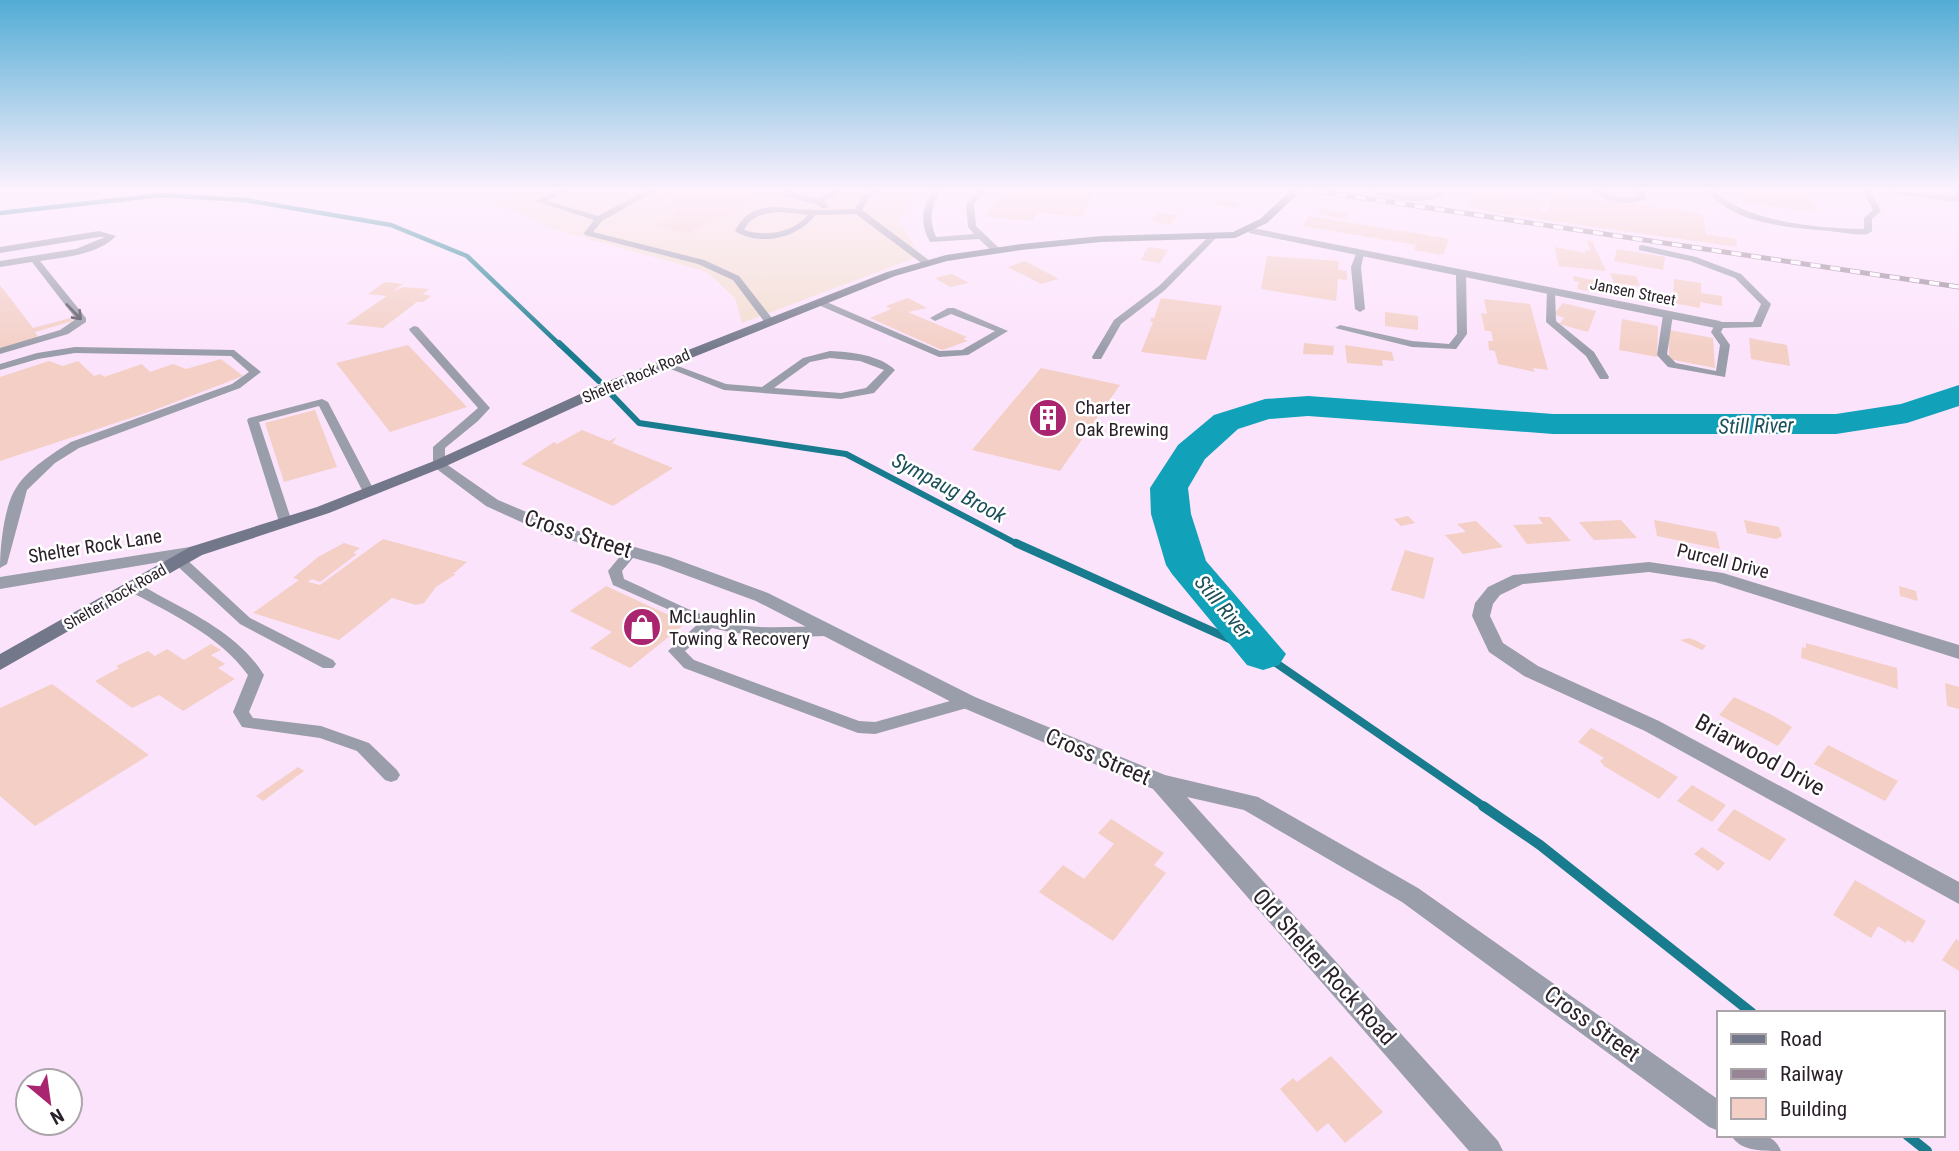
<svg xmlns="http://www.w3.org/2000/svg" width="1959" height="1151" font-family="'Roboto Condensed',sans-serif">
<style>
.industrial{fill:#f2decf}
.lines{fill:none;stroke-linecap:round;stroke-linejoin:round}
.stream-far3{stroke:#197b8e;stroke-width:4.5}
.stream-far2{stroke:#197b8e;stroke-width:6}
.stream-far1{stroke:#197b8e;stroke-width:8}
.stream{stroke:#197b8e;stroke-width:10}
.river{fill:#11a1b9;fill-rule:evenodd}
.building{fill:#f3cfc5}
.lane{fill:#9a9daa;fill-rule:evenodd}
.street{fill:#9a9daa;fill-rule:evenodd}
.secondary{fill:#72788a;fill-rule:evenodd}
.rail-casing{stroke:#978596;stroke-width:5}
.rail{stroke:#fff;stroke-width:3.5;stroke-dasharray:10;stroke-linecap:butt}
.oneway{stroke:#57535d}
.labels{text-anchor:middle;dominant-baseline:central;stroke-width:5;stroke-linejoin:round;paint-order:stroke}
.far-street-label{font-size:16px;fill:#2b212a;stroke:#fff}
.poi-label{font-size:19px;fill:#2b212a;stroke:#fff;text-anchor:start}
.street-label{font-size:19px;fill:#2b212a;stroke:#fff}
.water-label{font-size:21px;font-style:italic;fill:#1c505a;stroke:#fff}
.near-street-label{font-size:23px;fill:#2b212a;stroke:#fff}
</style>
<rect width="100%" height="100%" fill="#fce3fc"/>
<path class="industrial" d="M525,191h390l-16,28 21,37 -178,67 -7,-25 -28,-26 -153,-43 -58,-25z"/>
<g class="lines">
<path class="stream-far3" d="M0,213l161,-18 84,5 146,25 76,31 93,89"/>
<path class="stream-far2" d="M559,343l40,38
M612,395l27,28 207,31 173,91"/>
<path class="stream-far1" d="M1016,543l247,111 222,153"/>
<path class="stream" d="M1483,806l57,39 212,168
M1907,1135l20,16"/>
<path class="river" d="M1959,385v21l-52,17 -71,11h-283l-245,-18 -39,3 -31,10 -33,30 -17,29 3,26 15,47 80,93 -7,11 -16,5 -16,-5 -75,-91 -6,-9 -15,-51 -1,-26 28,-43 36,-30 51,-16 43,-3 245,18h283l65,-10z"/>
</g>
<path class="building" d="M667,191h74l17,3 -33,22 -8,1 -28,16 -33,-7 22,-12 -4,-2 4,-2 11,2 -24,-6 11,-6 -22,-2z
M1002,191h92l-11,26 -46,-4 -4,8 -47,-4z
M1475,191l67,9 -2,11 8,1 4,-18 141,18 10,3 3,19 30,5 1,8 -242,-34 -26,-6z
M1740,191l69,1 7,20 -74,-10z
M1219,199l17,2 4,4 -3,3 -23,-4z
M1321,209h4l23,4 -4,6 -26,-5z
M1159,212l19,4 -8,9 -20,-4z
M1309,216l112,18 28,5 -6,16 -29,-5 2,-5 -114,-19z
M1586,240l6,1 14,30 -47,-5 -5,-19 32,6 -1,-3 6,1z
M1148,247l20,3 -8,13 -19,-3z
M1617,249l48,8 -2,13 -49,-9z
M1267,256l72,5 -1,9 9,1v9l-9,-1 -2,22 -75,-12z
M1025,261l34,18 -18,5 -33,-17z
M1610,273l26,3 4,10 -26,-3z
M951,274l3,1 15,8 -19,4 -15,-9z
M1573,276l29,6 -1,11 -24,-4 2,-7 -5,-1z
M1674,279l27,4v10l21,3v10l-22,-4v6l-27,-5z
M385,282l18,2 -11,8 11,-5 26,2 -6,5 8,2 -8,6h-6l-34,26 -37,-4 41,-28 -19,-2z
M0,285l33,43 37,-10 3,3 -38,11 4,6 -39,11z
M908,298l19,10 -19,4 59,25 -4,2 5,2 -26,9 -72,-32 21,-9 -5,-3z
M1161,298l61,8 -16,54 -65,-8 12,-30 -3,-1 1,-3h3z
M1484,299l46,5 18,66 -15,-2 2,4 -37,-8 -3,-13 -6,-1 -1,-9h5l-2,-10h-6l-4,-18 6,1z
M1563,303l33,8 -8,21 -29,-8 5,-6 -10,-4z
M1385,312l33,4v14l-33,-4z
M1622,319l36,7 -1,31 -38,-7z
M1669,330l44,8 2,30 -46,-9z
M1749,338l38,7 3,21 -39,-7z
M1304,343l30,3 -1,9 -30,-1z
M408,345l59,62 -77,25 -54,-69z
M1345,345l47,7 2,9 -12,-1 1,6 -36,-3z
M221,359l22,17 -91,35 -152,50v-84l49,-16 14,5 15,-5 16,15 7,-2 3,3 38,-13 8,8 23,-8 13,5z
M1041,368l79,17 -60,86 -88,-21z
M315,410l22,57 -53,15 -19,-59z
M582,430l27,11 8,-4 -5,6 61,25 -60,38 -92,-42 33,-22 3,2z
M1408,516l7,7 -14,3 -7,-7z
M1538,517h12l21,24 -44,3 -14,-19 30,-1z
M1621,520l16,18 -43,2 -15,-18z
M1654,520l62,12 4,17 -63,-13z
M1744,520l35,7 3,9 -6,3 -29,-6z
M1476,521l27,26 -40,7 -18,-19 21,-3 -9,-8z
M383,539l84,23 -14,12h3l-20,13 -12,16 -8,2 -24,-7 -53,42 -86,-27 46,-33 -6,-2 25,-21 26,-14 16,5 -7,5 4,1 -37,28 -8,-3 -4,3 12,3z
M1405,550l29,8 -10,41 -33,-9z
M606,586l80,37 -56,45 -40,-20 22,-16 -42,-21z
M1899,586l17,5 2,10 -18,-5z
M1689,638l8,3 9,5 -4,4 -22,-10z
M1806,643l91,25 1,21 -97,-31 1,-11 4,1z
M211,644l10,6 -10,5 14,9 -7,4 17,11 -52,32 -24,-16 -27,13 -37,-27 24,-13 -3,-2 32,-15 7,5 12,-7 17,11z
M1945,683l14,4v22l-12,-3z
M52,684l97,71 -114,71 -35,-30v-88z
M1734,697l38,18 20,12 -14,19 -59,-31z
M1591,728l32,17 55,32 -19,22 -55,-33 -4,-5 4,-3 -26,-16z
M1828,745l70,36 -13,20 -71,-37z
M298,767l6,4 -41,30 -7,-5z
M1692,785l34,20 -14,17 -35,-21z
M1734,809l52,30 -16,22 -53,-31z
M1111,819l53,34 -10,12 12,8 -53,68 -74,-49 24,-27 21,14 30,-35 -16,-11z
M1702,847l23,16 -7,8 -24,-17z
M1855,880l71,41 -13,22 -6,-3 -1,3 -28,-17 -7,12 -38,-23z
M1956,939l3,2v30l-17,-11z
M1331,1056l52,56 -38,31 -17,-20 -11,9 -37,-43 13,-11 4,4z"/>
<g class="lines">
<path class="lane" d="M556,191h11l-20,10 51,15 47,-25h10l-53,30 -9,11 111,28 35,16 36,46 -9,2 -33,-44 -35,-16 -113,-29 -1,-2 10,-13 -59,-19z
M785,191h10l-3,2 26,6 15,-8h10l-19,11 4,5 -4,2 -8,-5 -34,-8 -1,-2z
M870,191h9l-10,7 -7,12 68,51v4h-6l-68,-51 -41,1c-16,23 -56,32 -80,16 17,-35 50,-21 81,-21 13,1 26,-1 39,-1l8,-14zM782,212l26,3c-15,18 -43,22 -64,15 8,-16 22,-17 38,-18z
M933,191h8c-11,15 -12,29 -5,46l38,-3 -6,-7 -2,-23 12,-13h8l-12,13 2,22 23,22v4h-6l-14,-13 -49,3c-10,-18 -9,-34 3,-51z
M1370,191l51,5 28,-5c-17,16 -60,10 -79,0z
M1593,191h9l17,6h19l-1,-6h8l1,7c-16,9 -39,5 -53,-7z
M1707,191h8c32,32 105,37 149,38v-11l9,-8 -10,-19h8l10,20 -9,8v12l-4,3c-12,2 -26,-2 -38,-3 -42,-4 -94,-6 -123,-40z
M99,231l17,5c-18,19 -51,21 -76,25l46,57v4l-18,12 -68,20v-6l60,-18 16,-11 -44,-57 -32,5v-6l76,-12 29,-12h-6l-99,16v-6z
M1209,236l7,2 -51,52 -44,34 -20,35h-8l-1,-2 22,-37 45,-34z
M1642,245l54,12 45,17 30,30 -10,23 -38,1 -2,4 9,13 -5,32 -57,-10 -11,-12 6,-40 5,-3 5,3 -6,39 9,9 40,8 4,-26 -9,-13 5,-9 4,-1h33l8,-18 -26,-26 -45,-17 -51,-11v-4z
M1360,251l4,3 -3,13 4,42 -5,3 -5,-3 -4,-42 5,-13z
M1461,271l5,3 1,60 -11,15 -44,-2 -77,-19 5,-3 72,16 37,3 8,-10 -1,-60z
M1547,290l8,2 1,29 38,31 15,25 -1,2h-8l-14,-23 -40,-34z
M816,300h6l118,51 22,-1 33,-19 -44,-17 -16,7 -5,-3 18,-10h6l54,23 -40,24 -29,2 -123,-53z
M414,326l4,1 72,81 -12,13 -33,27v16l-6,4 -6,-4v-17l45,-39 -68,-77 -1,-2z
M75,347l159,3 27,22 -21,16 -161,60 -24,15 -28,27 -20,74 -7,4c0,-21 4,-62 16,-80 11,-18 37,-35 55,-46l161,-58 17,-12 -18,-16 -156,-3 -37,6 -38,11v-6l37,-11z
M830,351c21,1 50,4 65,19l-21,23 -33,6 -117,-9 -66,-26 5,-3 4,1 59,22 36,3 41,-29zM830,358l30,3 24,9 -18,18 -25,5 -67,-5 36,-26z
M322,399l6,3 47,90 -6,4 -6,-4 -44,-86 -60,16 33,100 -7,4 -5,-1 -33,-105 2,-2z
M631,548l7,4 -16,19 2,8c34,15 74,38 110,45 30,6 62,2 92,2l7,5 -7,5c-39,1 -76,2 -114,-8l-27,23 9,9 165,61 16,1 93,-26 6,2 2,4 -2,4 -99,28 -17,-1 -174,-65 -16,-17 31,-28 -86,-38 -5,-14 18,-22z
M179,556l5,1 66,61 83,42 3,4 -3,4h-10l-83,-44 -66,-61 -2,-3 2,-3z
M132,582c12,4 23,11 34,17 36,19 76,40 98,76l-15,37 4,6 68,8 48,17 28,27 3,5 -3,5 -6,2 -6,-2 -28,-29 -37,-13 -78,-11 -9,-15 15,-37c-29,-40 -78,-62 -121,-85l-2,-3 2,-3z"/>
<path class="street" d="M1888,191l71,5v6l-66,-8z
M1253,228l467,93 6,4 -6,4 -471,-96v-4z
M439,459l59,41 59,25 113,32 98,36 207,104 190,78 93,22 160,91 301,212v31l-10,-4 -307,-225 -158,-92 -57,-13 311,344 5,10h-34l-316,-362 -192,-82 -205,-106 -98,-36 -113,-32 -59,-27 -52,-39 -3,-3 3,-3z
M196,546l9,5 -3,4 -202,34v-12z
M1649,562l74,11 236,72v14l-244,-77 -66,-10 -126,12 -23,11 -7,9 -3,12 13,27 35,23 121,55 300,161v22l-314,-173 -121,-55 -35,-24 -17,-36 3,-13 13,-16 25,-12z
M1731,1135c20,0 41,-6 50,16 -21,0 -41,0 -50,-16z"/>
<path class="secondary" d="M1290,191h11l-34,32 -32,15 -134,4 -80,8 -74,11 -52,15 -281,113 -170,78 -115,46 -127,42 -202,115v-16l190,-107 127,-40 117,-46 170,-78 283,-111 59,-17 75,-11 80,-8 132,-4 27,-13z
M1952,191h7v4z"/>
<defs>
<path id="rail" d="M1316,191l643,96"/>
</defs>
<use href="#rail" class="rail-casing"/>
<use href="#rail" class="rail"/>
</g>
<defs><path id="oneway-shaft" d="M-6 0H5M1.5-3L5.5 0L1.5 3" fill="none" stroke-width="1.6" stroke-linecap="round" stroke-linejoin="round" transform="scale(1.75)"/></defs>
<use class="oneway" href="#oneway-shaft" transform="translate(74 312) rotate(46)"/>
<linearGradient id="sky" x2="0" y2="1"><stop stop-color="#52acd5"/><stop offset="0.54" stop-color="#fef2fe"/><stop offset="1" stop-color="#fef2fe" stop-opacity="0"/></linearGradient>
<rect width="1959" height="352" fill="url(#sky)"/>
<defs>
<symbol id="building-disc" viewBox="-11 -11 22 22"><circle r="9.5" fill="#a9256f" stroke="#fff"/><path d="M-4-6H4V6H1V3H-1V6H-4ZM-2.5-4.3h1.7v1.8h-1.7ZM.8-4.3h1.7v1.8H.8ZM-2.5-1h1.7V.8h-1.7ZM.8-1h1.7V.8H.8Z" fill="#fff"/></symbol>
<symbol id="shop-disc" viewBox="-11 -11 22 22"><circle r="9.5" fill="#a9256f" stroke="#fff"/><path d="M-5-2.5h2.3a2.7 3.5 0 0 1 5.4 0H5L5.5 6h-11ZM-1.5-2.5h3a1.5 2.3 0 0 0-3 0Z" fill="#fff"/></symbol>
</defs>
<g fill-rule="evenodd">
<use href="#building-disc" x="1026" y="396" width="44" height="44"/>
<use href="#shop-disc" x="620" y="605" width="44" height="44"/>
</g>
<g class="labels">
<g class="far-street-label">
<text transform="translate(1633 292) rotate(11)">Jansen Street</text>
<text transform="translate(636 376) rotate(-23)">Shelter Rock Road</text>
<text transform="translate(115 597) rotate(-30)">Shelter Rock Road</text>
</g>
<g class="poi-label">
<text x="1075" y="407">Charter<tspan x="1075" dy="22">Oak Brewing</tspan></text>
<text x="669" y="616">McLaughlin<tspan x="669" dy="22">Towing &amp; Recovery</tspan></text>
</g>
<g class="street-label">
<text transform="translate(95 546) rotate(-9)">Shelter Rock Lane</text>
<text transform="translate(1723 561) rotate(14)">Purcell Drive</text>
</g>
<g class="water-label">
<text transform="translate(1756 426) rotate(-1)">Still River</text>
<text transform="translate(949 488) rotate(28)">Sympaug Brook</text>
<text transform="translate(1223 607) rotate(50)">Still River</text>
</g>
<g class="near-street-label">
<text transform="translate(578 534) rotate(18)">Cross Street</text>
<text transform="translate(1760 755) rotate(29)">Briarwood Drive</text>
<text transform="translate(1098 757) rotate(23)">Cross Street</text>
<text transform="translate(1324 967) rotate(48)">Old Shelter Rock Road</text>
<text transform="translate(1592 1024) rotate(36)">Cross Street</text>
</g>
</g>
<rect x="1717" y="1011" width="228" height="126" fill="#ffffff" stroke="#aaa6aa" stroke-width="2"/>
<rect x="1731" y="1034" width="35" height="10" fill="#72788a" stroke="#aaa6aa" stroke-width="2"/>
<text x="1780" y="1046" font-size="21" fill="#2b212a">Road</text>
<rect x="1731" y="1069" width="35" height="10" fill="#978596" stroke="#aaa6aa" stroke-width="2"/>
<text x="1780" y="1081" font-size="21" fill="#2b212a">Railway</text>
<rect x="1731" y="1098" width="35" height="21" fill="#f3cfc5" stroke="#aaa6aa" stroke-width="2"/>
<text x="1780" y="1116" font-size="21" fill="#2b212a">Building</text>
<g transform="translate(49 1102) rotate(151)"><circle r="33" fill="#ffffff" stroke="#aaa6aa" stroke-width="2"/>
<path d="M0-5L12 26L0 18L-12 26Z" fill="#a9256f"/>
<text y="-10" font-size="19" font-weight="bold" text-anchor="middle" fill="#2b212a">N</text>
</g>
</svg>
